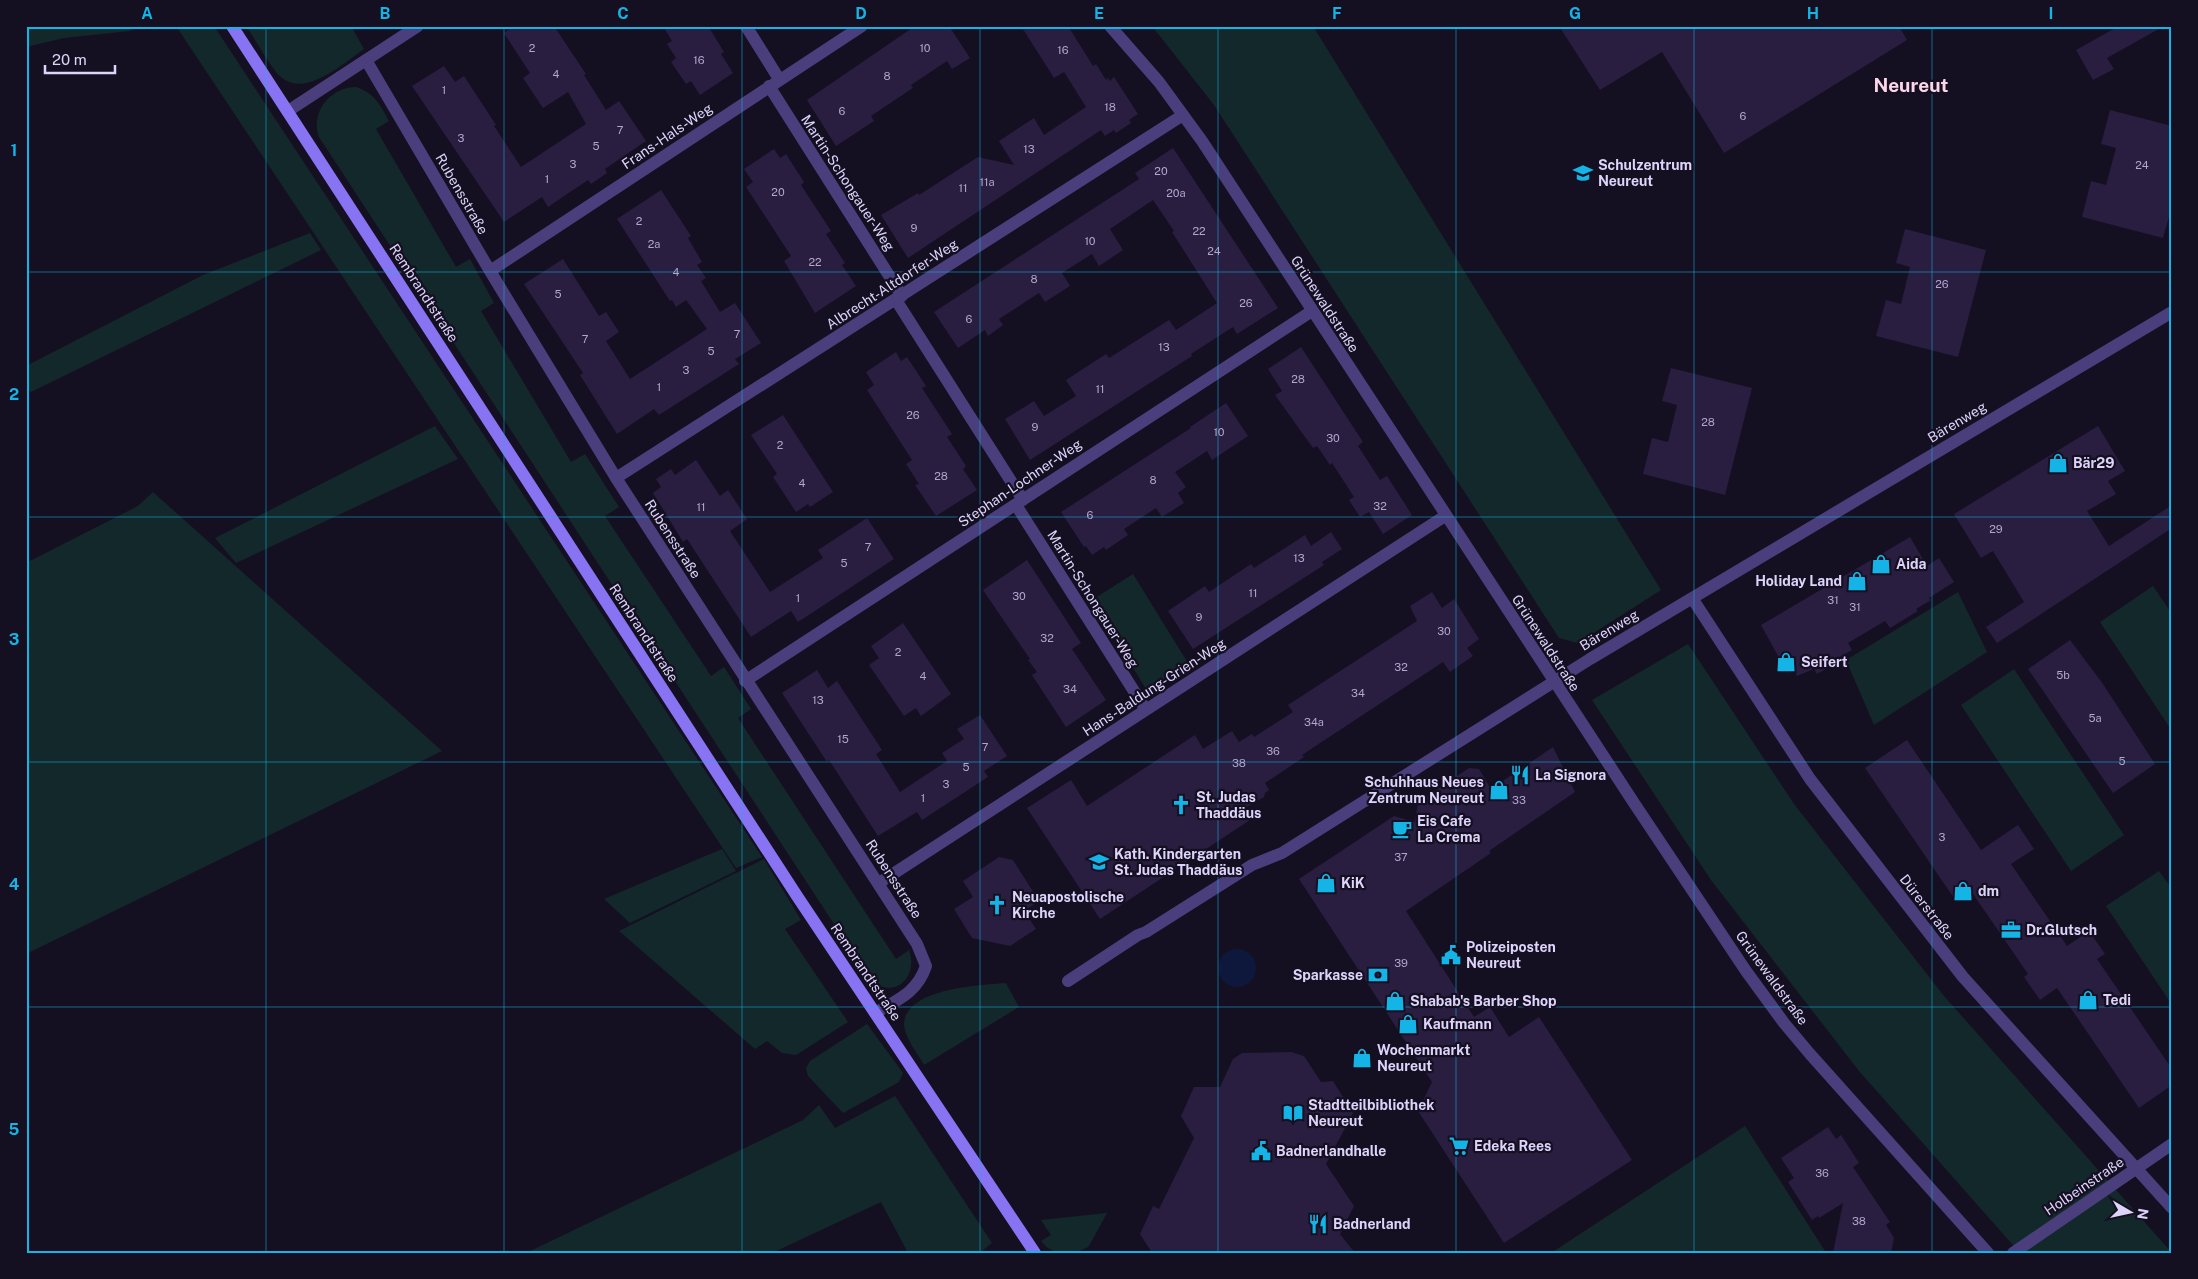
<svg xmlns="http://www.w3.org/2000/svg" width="2198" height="1279" font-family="'Public Sans',sans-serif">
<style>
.green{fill:#13282b}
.water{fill:#0e183c}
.building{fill:#291d40}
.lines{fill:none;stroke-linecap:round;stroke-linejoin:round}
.street{stroke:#4a3f7c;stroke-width:12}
.secondary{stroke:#8873f3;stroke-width:12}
.grid{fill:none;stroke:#14b4e6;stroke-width:1;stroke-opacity:0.55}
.labels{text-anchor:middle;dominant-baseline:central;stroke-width:4.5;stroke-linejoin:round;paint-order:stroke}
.number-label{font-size:11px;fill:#b1a6cc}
.street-label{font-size:14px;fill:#ded4fb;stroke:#151021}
.poi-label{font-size:14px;font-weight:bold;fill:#ded4fb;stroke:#151021;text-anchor:start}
.district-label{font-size:19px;font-weight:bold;fill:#fbd5e8;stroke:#151021}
.neatline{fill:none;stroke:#14b4e6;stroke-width:2}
.grid-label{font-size:16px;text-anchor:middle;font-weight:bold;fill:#14b4e6}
</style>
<rect width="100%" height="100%" fill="#151021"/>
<path class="green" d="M26,26h109l-5,5 -66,7 -38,9z
M176,26h38l548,831 -26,11z
M246,26h105l13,23c-22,15 -63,54 -88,23 -11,-14 -20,-31 -30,-46z
M1152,26h161l348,564 -83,53 -19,-5 -345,-533z
M356,87c18,6 24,17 33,34l-13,8 80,138 14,-8 24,44 -13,8 90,151 14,-8 34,53 -14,9 106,160 13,-9 27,42 -13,9 158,241 13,-9c10,28 -16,51 -39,29l-551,-842c-9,-24 11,-50 37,-50z
M310,233l11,17 -290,142 -5,-4v-22l177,-91z
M435,426l23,33 -222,104 -21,-25z
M153,492l289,259 -416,203v-391l112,-57z
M1133,574l58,94 -42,26 -57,-94z
M2153,586l19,28v117l-72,-109z
M1958,592l29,60 -113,73 -28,-65z
M1688,644l106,160 150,192 228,257h-152l-161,-182 -148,-191 -119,-180z
M2014,669l110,166 -53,36 -110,-166z
M722,849l14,22 -106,52 -26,-24z
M764,859l37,61 -16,9 63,93 -52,33 -14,-2 -15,-12 -12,8 -136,-118z
M2159,871l13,18v116l-66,-99z
M1006,983l13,24 -95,58c-6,-11 -20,-28 -20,-42 3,-35 77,-38 102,-40z
M867,1024l36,49 -4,9 -56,31 -35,-37 -2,-8 4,-7z
M895,1096l97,147 -10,8 1,2h-75l-27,-51 -109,51h-246l277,-133 16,-15 16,23z
M1745,1126l80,125 -3,2h-271z
M1107,1213l-18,33c-14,10 -37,11 -48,-5l10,-6 -10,-15z"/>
<path class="water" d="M1218 968a19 19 0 1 1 38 0a19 19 0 1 1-38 0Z"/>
<path class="building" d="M514,26h40l32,48 -2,1 22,35 13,-9 27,40 -41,28 2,4 -16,11 -3,-4 -40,27 -6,-10 -38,25 -92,-136 32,-20 11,16 9,-6 32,49 -2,1 27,41 65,-43 -18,-32 -25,16 -20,-30 7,-5 -26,-40z
M663,26h45l16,26 -3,2 12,19 -33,22 -9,-14 -5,3 -15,-22 5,-4 -9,-14 5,-3z
M915,26h34l21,32 -18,11 -5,-8 -36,24 2,3 -42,28 3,5 -38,25 -29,-46z
M1021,26h47l25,40 3,-2 10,16 2,-2 2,3 4,-4 24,37 -9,6 2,3 -15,10 -2,-3 -9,6 -4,-6 -193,128 -27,-43 37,-22 1,2 59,-38 36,8 -15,-24 35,-23 10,17 42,-28 -22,-35 -10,6z
M1559,26h340l8,14 -183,113 -62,-101 -62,38z
M2119,26h45l-57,32 7,11 -21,11 -17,-30z
M2110,110l62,16v80l-9,32 -81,-21 9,-36 15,4 10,-37 -15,-4z
M1173,148l105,160 -41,26 -4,-7 -42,27 1,2 -162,104 -25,-41 29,-18 10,15 32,-20 -10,-16 40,-26 3,4 60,-38 7,10 41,-27 -45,-71 2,-1 -21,-31 -43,29 13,21 -24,16 -7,-12 -30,19 8,13 -25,16 -6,-9 -40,26 4,6 -15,11 -3,-6 -27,18 -24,-36 205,-133 -4,-6z
M774,149l6,9 6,-4 18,28 -3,3 30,46 -5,3 19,29 -3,2 14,21 -41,27 -31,-52 7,-5 -45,-69 7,-5 -9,-13z
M661,190l30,46 -3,2 14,24 -5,3 9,13 -5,3 19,31 15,-9 26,40 -26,16 4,5 -80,51 -5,-6 -37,25 -37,-59 3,-2 -59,-89 39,-25 36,57 7,-4 13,20 -13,9 24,38 77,-50 -21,-29 -10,7 -4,-7 -2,1 -53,-82z
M1905,229l81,21 -28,107 -82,-21 10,-36 15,4 9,-37 -14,-4z
M1301,347l62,95 -5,4 22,34 7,-4 25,39 -29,19 -14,-22 -9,5 -11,-17 5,-3 -22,-34 -2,2 -13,-19 -4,2 -38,-53 7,-4 -14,-22z
M896,352l5,9 6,-4 19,29 -4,2 30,46 -5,3 19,29 -3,3 14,21 -41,26 -21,-31 4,-1 -13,-20 6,-4 -45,-70 7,-5 -8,-13z
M1671,368l81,20 -27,107 -82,-21 9,-36 16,4 9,-37 -15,-4z
M1226,403l22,33 -36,24 -5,-9 -32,21 11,15 -8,6 6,10 -22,14 -6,-9 -32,21 4,6 -22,15 -2,-3 -12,8 -6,-9 -2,1 -23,-35 130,-84 -1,-1z
M783,415l50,77 -23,15 -2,-3 -12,8 -23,-35 4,-3 -26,-39z
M2098,426l27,45 -17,10 8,13 -29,17 22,35 63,-41v23l-175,115 -11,-16 38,-25 -31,-51 -12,7 -27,-44z
M696,460l24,36 8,-6 19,29 -17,12 40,61 53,-34 -5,-8 49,-32 27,41 -96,63 -7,-11 -40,26 -64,-98 -4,3 -30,-49 8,-6 -5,-8 15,-10 4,6z
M1331,532l11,17 -20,13 2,3 -131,84 -25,-38 37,-25 4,6 42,-28 3,4 51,-33 6,11z
M1910,537l17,29 12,-8 15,24 -25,16 2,2 -15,9 2,2 -28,17 -5,-7 -37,22 4,7 -20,11 2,3 -17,10 -3,-5 -17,7 -3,-5 -6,3 -27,-49z
M1027,560l54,83 -9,6 34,51 -40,27 -34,-52 5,-3 -9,-12 2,-1 -47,-69z
M1432,592l10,16 12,-9 25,40 -12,9 6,8 -23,16 -7,-10 -141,93 2,2 -39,26 4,7 -4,3 -1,4 -21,12 7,11 -150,99 -73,-111 44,-28 16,26 108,-71 8,14 29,-18 7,11 13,-8 2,3 39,-25 -5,-7 129,-84 -7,-15z
M903,623l48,71 -30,22 -5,-8 -12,8 -35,-51 10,-7 -8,-12z
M2070,640l33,44 52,80 -42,29 -85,-124z
M817,670l11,18 9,-7 45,69 -6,4 24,38 47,-31 -5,-8 22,-14 -7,-10 23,-14 27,41 -23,15 4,6 -66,43 -5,-8 -39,24 -49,-76 -2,2 -45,-69z
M1907,740l74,110 37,-25 16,24 -23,15 56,82 22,-15 16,23 -8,5 75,110v16l-33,23 -82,-120 -17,12 -16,-23 4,-3 -57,-83 -15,10 -91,-133z
M1553,747l22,45 -86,59 2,2 -85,58 68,106 16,-10 19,30 30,-20 93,143 -128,83 -86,-132 14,-29 -133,-203 95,-63 21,6 3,-20 51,-34 10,1 12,20z
M999,857l14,3 26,41 -15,10 12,18 -26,17 -38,-8 -18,-29 19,-12 -10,-16z
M1291,1052l13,4 17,26 12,-1 20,32 -27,51 28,42 -14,28 15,19h-203l-12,-19 13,-28 6,3 35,-71 -13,-22 13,-29h26l13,-28 9,-6z
M1828,1127l8,12 5,-4 18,28 -6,4 37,55 -4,3 8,13 -3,15h-58l10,-50 -24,15 -1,-2 -6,4 -24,-38 6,-4 -13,-20z"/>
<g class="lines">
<path class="street" d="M746,26l33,53
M1110,26l49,56 43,59 432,662 112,168 38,52 26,31 178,199
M366,60l124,211 126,207 301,466 9,22c-9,27 -29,34 -51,47
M769,86l133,210
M288,111l130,-85
M490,271l372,-245
M896,300l127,200
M616,478l567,-363
M1016,505l130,205
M1692,598l118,181 153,198 209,231
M745,681l567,-370
M879,883l566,-367
M1068,981l70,-46 8,-3 106,-67 30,-12 308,-194 582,-347
M2013,1253l159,-109"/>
<path class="secondary" d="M232,26l565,870 238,357"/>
</g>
<path class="grid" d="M266,26v1227M504,26v1227M742,26v1227M980,26v1227M1218,26v1227M1456,26v1227M1694,26v1227M1932,26v1227M26,272h2146M26,517h2146M26,762h2146M26,1007h2146"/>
<defs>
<symbol id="school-bare" viewBox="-9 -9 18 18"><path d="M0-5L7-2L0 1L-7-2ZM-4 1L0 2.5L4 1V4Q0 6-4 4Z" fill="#14b4e6" stroke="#151021" stroke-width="2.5" paint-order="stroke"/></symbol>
<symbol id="shop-bare" viewBox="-9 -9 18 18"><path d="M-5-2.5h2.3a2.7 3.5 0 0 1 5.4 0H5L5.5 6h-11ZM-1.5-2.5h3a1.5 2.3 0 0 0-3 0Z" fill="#14b4e6" stroke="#151021" stroke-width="2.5" paint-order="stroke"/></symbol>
<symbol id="restaurant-bare" viewBox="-9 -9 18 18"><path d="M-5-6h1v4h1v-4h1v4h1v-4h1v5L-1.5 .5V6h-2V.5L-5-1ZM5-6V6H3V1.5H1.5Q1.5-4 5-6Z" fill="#14b4e6" stroke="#151021" stroke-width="2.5" paint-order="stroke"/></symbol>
<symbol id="church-bare" viewBox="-9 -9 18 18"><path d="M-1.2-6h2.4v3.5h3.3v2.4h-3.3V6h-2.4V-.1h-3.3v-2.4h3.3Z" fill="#14b4e6" stroke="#151021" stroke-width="2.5" paint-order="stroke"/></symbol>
<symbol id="cafe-bare" viewBox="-9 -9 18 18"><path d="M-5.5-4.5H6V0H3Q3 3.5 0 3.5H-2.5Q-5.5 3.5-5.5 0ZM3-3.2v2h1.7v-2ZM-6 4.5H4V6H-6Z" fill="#14b4e6" stroke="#151021" stroke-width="2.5" paint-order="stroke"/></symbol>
<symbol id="office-bare" viewBox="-9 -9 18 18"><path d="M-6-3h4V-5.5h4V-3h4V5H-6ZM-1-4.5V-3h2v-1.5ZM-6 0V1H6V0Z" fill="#14b4e6" stroke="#151021" stroke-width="2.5" paint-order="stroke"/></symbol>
<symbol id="civic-bare" viewBox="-9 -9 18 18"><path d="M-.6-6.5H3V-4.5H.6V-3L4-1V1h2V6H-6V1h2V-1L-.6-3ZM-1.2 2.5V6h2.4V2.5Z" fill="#14b4e6" stroke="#151021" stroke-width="2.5" paint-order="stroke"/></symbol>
<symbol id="bank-bare" viewBox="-9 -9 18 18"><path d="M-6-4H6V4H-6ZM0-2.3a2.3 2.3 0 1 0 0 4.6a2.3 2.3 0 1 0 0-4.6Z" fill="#14b4e6" stroke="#151021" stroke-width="2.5" paint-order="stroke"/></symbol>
<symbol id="library-bare" viewBox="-9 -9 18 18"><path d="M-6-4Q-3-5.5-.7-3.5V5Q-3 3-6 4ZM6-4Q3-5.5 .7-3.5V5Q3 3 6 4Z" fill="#14b4e6" stroke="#151021" stroke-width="2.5" paint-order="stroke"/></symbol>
<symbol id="supermarket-bare" viewBox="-9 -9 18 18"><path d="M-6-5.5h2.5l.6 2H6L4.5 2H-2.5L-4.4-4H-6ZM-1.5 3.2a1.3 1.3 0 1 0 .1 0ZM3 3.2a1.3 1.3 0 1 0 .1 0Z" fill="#14b4e6" stroke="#151021" stroke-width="2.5" paint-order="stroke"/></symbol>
</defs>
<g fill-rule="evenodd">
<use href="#school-bare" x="1569" y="159" width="28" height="28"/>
<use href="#shop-bare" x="2044" y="449" width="28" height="28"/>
<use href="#shop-bare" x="1867" y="550" width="28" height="28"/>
<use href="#shop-bare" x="1843" y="567" width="28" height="28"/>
<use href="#shop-bare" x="1772" y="648" width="28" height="28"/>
<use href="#restaurant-bare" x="1506" y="761" width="28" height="28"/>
<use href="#shop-bare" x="1485" y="776" width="28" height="28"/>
<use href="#church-bare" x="1167" y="791" width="28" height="28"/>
<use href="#cafe-bare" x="1388" y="815" width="28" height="28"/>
<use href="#school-bare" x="1085" y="848" width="28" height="28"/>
<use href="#shop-bare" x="1312" y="869" width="28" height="28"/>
<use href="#shop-bare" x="1949" y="877" width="28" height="28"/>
<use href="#church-bare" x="983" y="891" width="28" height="28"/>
<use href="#office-bare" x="1997" y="916" width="28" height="28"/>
<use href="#civic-bare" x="1437" y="941" width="28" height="28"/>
<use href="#bank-bare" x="1364" y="961" width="28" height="28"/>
<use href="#shop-bare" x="2074" y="986" width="28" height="28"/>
<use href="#shop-bare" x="1381" y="987" width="28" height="28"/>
<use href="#shop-bare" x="1394" y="1010" width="28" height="28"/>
<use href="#shop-bare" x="1348" y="1044" width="28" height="28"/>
<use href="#library-bare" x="1279" y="1099" width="28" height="28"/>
<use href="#supermarket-bare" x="1445" y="1132" width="28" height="28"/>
<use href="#civic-bare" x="1247" y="1137" width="28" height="28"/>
<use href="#restaurant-bare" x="1304" y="1210" width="28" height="28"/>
</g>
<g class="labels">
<g class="number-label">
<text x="532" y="48">2</text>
<text x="925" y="48">10</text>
<text x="1063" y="50">16</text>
<text x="699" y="60">16</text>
<text x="556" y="74">4</text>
<text x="887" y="76">8</text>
<text x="444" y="90">1</text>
<text x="1110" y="107">18</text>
<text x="842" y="111">6</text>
<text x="1743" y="116">6</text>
<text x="620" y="130">7</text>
<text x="461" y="138">3</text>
<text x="596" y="146">5</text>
<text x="1029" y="149">13</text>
<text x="573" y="164">3</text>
<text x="2142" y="165">24</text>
<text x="1161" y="171">20</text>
<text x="547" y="179">1</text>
<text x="987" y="182">11a</text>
<text x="963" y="188">11</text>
<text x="778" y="192">20</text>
<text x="1176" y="193">20a</text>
<text x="639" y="221">2</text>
<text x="914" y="228">9</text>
<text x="1199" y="231">22</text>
<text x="1090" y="241">10</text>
<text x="654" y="244">2a</text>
<text x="1214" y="251">24</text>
<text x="815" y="262">22</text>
<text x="676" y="272">4</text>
<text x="1034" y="279">8</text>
<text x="1942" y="284">26</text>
<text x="558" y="294">5</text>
<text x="1246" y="303">26</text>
<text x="969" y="319">6</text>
<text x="737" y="334">7</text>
<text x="585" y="339">7</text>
<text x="1164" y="347">13</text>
<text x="711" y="351">5</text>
<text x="686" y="370">3</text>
<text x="1298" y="379">28</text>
<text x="659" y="387">1</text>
<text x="1100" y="389">11</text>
<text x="913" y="415">26</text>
<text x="1708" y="422">28</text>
<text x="1035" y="427">9</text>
<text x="1219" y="432">10</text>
<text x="1333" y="438">30</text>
<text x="780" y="445">2</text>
<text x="941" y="476">28</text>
<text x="1153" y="480">8</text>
<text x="802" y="483">4</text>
<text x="1380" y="506">32</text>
<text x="701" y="507">11</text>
<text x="1090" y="515">6</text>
<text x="1996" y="529">29</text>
<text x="868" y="547">7</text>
<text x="1299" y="558">13</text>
<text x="844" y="563">5</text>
<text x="1253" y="593">11</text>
<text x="1019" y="596">30</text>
<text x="798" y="598">1</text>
<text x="1833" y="600">31</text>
<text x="1855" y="607">31</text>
<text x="1199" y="617">9</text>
<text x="1444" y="631">30</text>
<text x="1047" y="638">32</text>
<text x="898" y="652">2</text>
<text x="1401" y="667">32</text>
<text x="2063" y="675">5b</text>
<text x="923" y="676">4</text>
<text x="1070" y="689">34</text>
<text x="1358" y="693">34</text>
<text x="818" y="700">13</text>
<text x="2095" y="718">5a</text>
<text x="1314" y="722">34a</text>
<text x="843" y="739">15</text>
<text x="985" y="747">7</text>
<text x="1273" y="751">36</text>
<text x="2122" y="761">5</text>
<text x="1239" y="763">38</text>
<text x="966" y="767">5</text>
<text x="946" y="784">3</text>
<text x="923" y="798">1</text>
<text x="1519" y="800">33</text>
<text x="1942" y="837">3</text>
<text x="1401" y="857">37</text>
<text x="1401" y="963">39</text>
<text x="1822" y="1173">36</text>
<text x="1859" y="1221">38</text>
</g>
<g class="street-label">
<text transform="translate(667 136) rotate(-34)">Frans-Hals-Weg</text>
<text transform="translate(848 183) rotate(57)">Martin-Schongauer-Weg</text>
<text transform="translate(462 194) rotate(60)">Rubensstraße</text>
<text transform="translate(892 284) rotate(-33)">Albrecht-Altdorfer-Weg</text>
<text transform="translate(424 293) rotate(57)">Rembrandtstraße</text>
<text transform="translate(1325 304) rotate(57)">Grünewaldstraße</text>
<text transform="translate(1957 422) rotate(-31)">Bärenweg</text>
<text transform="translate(1020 483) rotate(-34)">Stephan-Lochner-Weg</text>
<text transform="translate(673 539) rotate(57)">Rubensstraße</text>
<text transform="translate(1093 599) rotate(58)">Martin-Schongauer-Weg</text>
<text transform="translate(1609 630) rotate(-31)">Bärenweg</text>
<text transform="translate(644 633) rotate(57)">Rembrandtstraße</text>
<text transform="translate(1546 643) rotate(57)">Grünewaldstraße</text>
<text transform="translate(1154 687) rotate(-33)">Hans-Baldung-Grien-Weg</text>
<text transform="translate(894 879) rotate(57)">Rubensstraße</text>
<text transform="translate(1927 907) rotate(52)">Dürerstraße</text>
<text transform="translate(866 972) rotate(56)">Rembrandtstraße</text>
<text transform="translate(1772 978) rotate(54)">Grünewaldstraße</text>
<text transform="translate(2084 1186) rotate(-34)">Holbeinstraße</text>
</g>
<g class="poi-label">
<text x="1598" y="165">Schulzentrum<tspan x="1598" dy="16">Neureut</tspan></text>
<text x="2073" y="463">Bär29</text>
<text x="1896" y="564">Aida</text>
<text x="1842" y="581" text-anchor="end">Holiday Land</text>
<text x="1801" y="662">Seifert</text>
<text x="1535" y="775">La Signora</text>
<text x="1484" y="782" text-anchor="end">Schuhhaus Neues<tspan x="1484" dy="16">Zentrum Neureut</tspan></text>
<text x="1196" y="797">St. Judas<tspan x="1196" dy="16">Thaddäus</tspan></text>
<text x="1417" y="821">Eis Cafe<tspan x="1417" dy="16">La Crema</tspan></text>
<text x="1114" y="854">Kath. Kindergarten<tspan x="1114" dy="16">St. Judas Thaddäus</tspan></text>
<text x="1341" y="883">KiK</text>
<text x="1978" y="891">dm</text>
<text x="1012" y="897">Neuapostolische<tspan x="1012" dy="16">Kirche</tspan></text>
<text x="2026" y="930">Dr.Glutsch</text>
<text x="1466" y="947">Polizeiposten<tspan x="1466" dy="16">Neureut</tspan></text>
<text x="1363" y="975" text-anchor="end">Sparkasse</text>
<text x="2103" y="1000">Tedi</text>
<text x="1410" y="1001">Shabab's Barber Shop</text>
<text x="1423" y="1024">Kaufmann</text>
<text x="1377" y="1050">Wochenmarkt<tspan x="1377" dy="16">Neureut</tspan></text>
<text x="1308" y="1105">Stadtteilbibliothek<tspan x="1308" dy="16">Neureut</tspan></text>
<text x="1474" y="1146">Edeka Rees</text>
<text x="1276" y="1151">Badnerlandhalle</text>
<text x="1333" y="1224">Badnerland</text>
</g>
<g class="district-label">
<text x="1911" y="85">Neureut</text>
</g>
</g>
<rect width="2198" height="1279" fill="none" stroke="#151021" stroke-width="55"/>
<g transform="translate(2130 1212) rotate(99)" stroke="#151021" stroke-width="4" paint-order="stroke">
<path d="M0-4L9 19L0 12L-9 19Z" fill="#ded4fb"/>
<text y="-8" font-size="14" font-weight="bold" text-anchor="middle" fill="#ded4fb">N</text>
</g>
<path d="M45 65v8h70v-8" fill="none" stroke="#ded4fb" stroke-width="2.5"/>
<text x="52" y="65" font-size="15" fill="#ded4fb" stroke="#151021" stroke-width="4" paint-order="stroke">20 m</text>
<rect x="28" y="28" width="2142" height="1224" class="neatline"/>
<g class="grid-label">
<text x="147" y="19">A</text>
<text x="385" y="19">B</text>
<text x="623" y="19">C</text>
<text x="861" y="19">D</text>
<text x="1099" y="19">E</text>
<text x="1337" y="19">F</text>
<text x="1575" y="19">G</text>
<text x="1813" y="19">H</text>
<text x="2051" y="19">I</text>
<text x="14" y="156">1</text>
<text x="14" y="400">2</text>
<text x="14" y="645">3</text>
<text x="14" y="890">4</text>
<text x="14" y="1135">5</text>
</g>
</svg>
